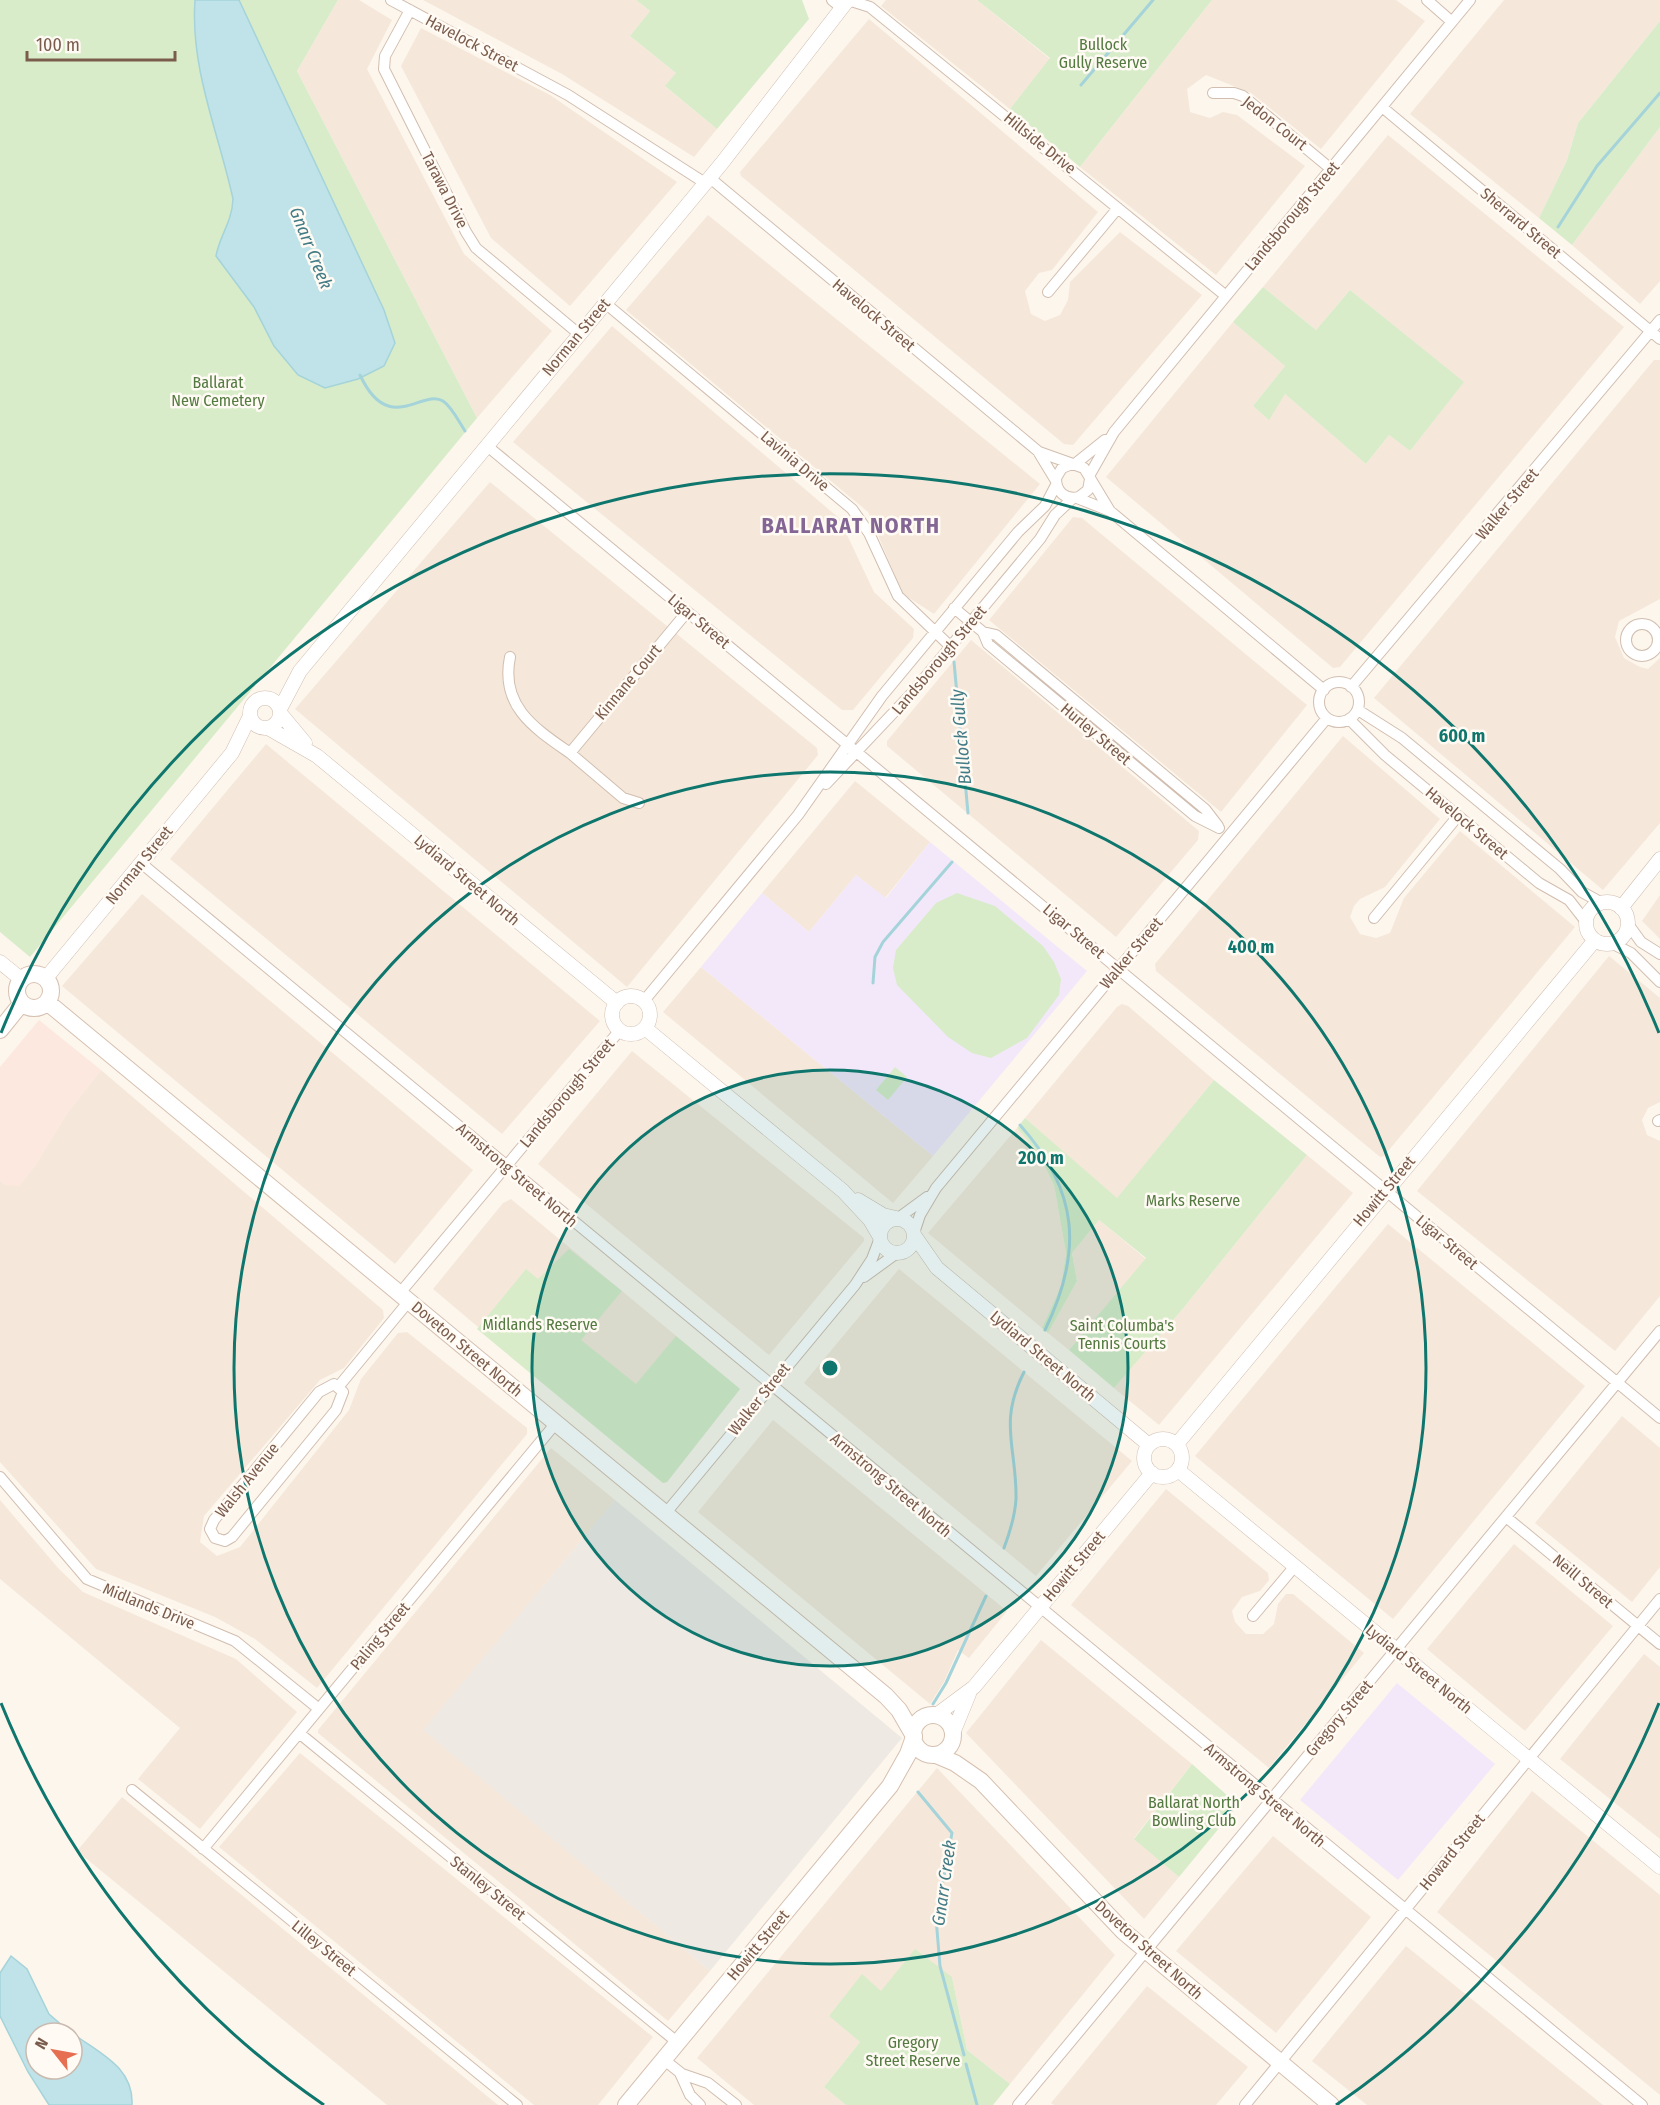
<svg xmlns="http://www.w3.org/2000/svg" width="1660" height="2105" font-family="'Fira Sans Condensed',sans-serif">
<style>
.residential{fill:#f5e8da}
.commercial{fill:#fde8e0}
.industrial{fill:#efe9e4}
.education{fill:#f3e8fa}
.green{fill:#d8ecc9}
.water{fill:#bfe3e8;stroke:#a5d3da;stroke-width:1.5}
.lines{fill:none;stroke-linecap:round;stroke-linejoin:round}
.stream{stroke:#a5d3da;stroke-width:3}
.minor-casing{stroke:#d1beb0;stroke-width:12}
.tertiary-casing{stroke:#d1beb0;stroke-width:15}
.secondary-casing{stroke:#d6c0b0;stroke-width:18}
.minor{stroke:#fff;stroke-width:10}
.tertiary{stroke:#fff;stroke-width:14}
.secondary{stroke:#fff;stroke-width:16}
.ring{fill:none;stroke:#0f766e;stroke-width:3}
.labels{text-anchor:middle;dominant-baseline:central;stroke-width:5;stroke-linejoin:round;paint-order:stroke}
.street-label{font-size:16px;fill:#7a5c4d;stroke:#fffaf3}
.park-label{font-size:16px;fill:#537a41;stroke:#fffaf3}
.water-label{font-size:18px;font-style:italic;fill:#437c86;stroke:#fffaf3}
.district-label{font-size:22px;font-weight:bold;letter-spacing:1.5px;fill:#846695;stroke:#fffaf3}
.centre{fill:#0f766e;stroke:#fffaf3;stroke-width:3}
.ring-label{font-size:18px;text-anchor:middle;font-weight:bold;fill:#0f766e;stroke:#fffaf3;stroke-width:5;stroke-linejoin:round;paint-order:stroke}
</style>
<rect width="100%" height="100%" fill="#fdf6ec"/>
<path class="residential" d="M338,0h21l33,20 -25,49 97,185 88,77 -75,87 -180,-347z
M423,0h213l14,11 -20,25 46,37 -10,14 51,42 -23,28 -132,-83z
M886,0h91l73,59 -40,50 -129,-103z
M1212,0h184l29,21 -104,128 -70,-56 -45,-18 -19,14 3,23 20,6 13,-6 14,3 68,51 -89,109 -136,-108z
M1504,0h156v21l-82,102 -11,37 -28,58 -129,-104z
M869,19l229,193 -46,58 -13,3 -14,18 6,23 14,7 15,-6 8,-15 2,-18 50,-50 82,63 -129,150 -9,-1 -323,-268 -1,-4z
M421,28l129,67 127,87 -107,124 -79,-68 -90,-172z
M1660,127v154l-20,23 -68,-59z
M1388,135l236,192 -284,340 -7,1 -227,-191 127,-155 52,44 -32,40 15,13 16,-26 82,71 23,-29 21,16 53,-69 -113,-92 -34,40 -53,-43z
M708,215l332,269 -106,130 -31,-20 -35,-82 -242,-202z
M612,326l227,192 35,74 40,37 -1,9 -60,72h-11l-329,-268z
M1654,360h6v239l-41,22 -4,16 9,21 16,9 8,2 12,-11v165l-57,67 -229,-192z
M490,482l327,266 1,7 -191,232 -332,-278z
M1073,517l9,1 225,187 -86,107 -232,-192z
M971,640l228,191 -1,9 -82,97 -229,-191v-5z
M1343,736l97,83 -55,68 -25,12 -6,7 -4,11 10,17 16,4 14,-5 14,-35 56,-67 115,96 -191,229 -4,1 -224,-186 -1,-7z
M266,744l334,277 -98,113 -332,-275z
M855,781l75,61 -45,56 -29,-23 -47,57 -47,-39z
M142,894l331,276 -78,94 -333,-278z
M1660,895v44l-18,-18z
M1609,956l51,42v104l-12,6 -6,12 5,15 13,6v155l-45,55 -198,-160z
M701,967l232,189 -40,47 -230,-191z
M1122,1004l6,2 86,74 -97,119 -92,-81 92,-111z
M632,1051l232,187v3l-95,114 -231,-191z
M101,1070l282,240 1,8 -40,50 -24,12 -116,136 -4,26 17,14 23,-9 109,-137 12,-31 37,-46 9,-1 120,96v6l-210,254 -62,-49 -40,-22 -119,-48 -96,-107v-282l5,5 45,-44 17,-28z
M1017,1128l21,25 16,32 12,68 -5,33 -19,42 -114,-95z
M1307,1155l46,38 -194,232 -45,-37 67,-77z
M511,1199l229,190 -73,93 -4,1 -230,-194 70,-86z
M1099,1220l47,39 -77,91 -21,-17 29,-52 -5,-28z
M1388,1224l197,162 -192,233 -198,-163z
M899,1269l233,192 -96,115 -232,-193z
M1622,1416l38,32v119l-28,35 -97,-79z
M773,1420l234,191 -38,47 -11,-8 -14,32 -14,22 -232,-192z
M551,1448l64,52 -191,230 286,241 -42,50 -350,-288v-3z
M1166,1489l102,84 1,7 -9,11 -18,6 -10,14 3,11 11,12h17l11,-10 4,-20 8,-10h7l71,59 -95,115 -198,-163z
M0,1500l59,69 24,23 153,67 61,53 -97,117 -62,-50 42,-51 -180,-149z
M1514,1544l99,82 -88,105 -98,-82z
M1041,1640l151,124 -58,74 45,39 -35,42 -178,-186z
M1644,1654l16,13v172l-100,-80z
M300,1753l353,284 -55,68h-64l-315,-258z
M937,1768l178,187 -105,129 -43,-34 -15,-73 -71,15 -52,23 31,27 -36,45 22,18h-92l-57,-47z
M1532,1791l128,104v200l-223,-183z
M122,1797l376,308h-111l-310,-254z
M1273,1836l98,81 -95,116 -100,-82z
M1406,1946l197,159h-236l-55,-44z
M1147,1986l101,81 -32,38h-162l-3,-2z"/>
<path class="commercial" d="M39,1020l62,50 -34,43 -31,52 -17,21 -14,-1 -5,-5v-113z"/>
<path class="industrial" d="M615,1500l287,238 -192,233 -287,-241z"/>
<path class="education" d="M930,842l157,129 -154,185 -232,-189 61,-74 47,39 47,-57 30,23z
M1397,1683l98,81 -97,116 -98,-80z"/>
<path class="green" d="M0,0h338l-41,71 180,347 -447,539 -30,-25z
M636,0h166l7,19 -92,110 -52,-43 11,-13 -46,-37 20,-25z
M977,0h235l-132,167 -70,-58 40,-51z
M1660,21v106l-88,118 -33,-27 28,-58 11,-37z
M1263,287l53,43 34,-40 114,92 -54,69 -21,-16 -23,29 -81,-70 -16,26 -16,-14 32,-40 -52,-44z
M957,893l38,13 48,40 11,16 7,17 -2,16 -32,43 -36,20 -19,-5 -24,-16 -51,-52 -4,-17 3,-18 40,-47z
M895,1067l12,10 -19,23 -12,-10z
M1214,1080l93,75 -126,156 -67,77 -45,-38 77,-92 -47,-38 -27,33 5,28 -29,52 -6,-5 19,-42 5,-33 -12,-68 -16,-32 -21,-25 8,-10 92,80z
M569,1249l53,42 -41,49 55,44 40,-48 64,53 -73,93 -4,1 -186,-154 49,-60 12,10z
M1192,1764l46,41 -59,72 -45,-38z
M915,1949l37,28 15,73 43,34 -17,21h-147l-22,-18 36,-45 -31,-26 33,-42 19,17z"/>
<path class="water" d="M195,0h44l145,310 11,33 -11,23 -26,13 -33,9 -27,-13 -24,-29 -20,-39 -38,-51c4,-22 16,-33 17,-57 -14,-65 -43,-130 -38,-199z
M11,1956l16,13 22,45 22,19h-35v36h36v-36c27,20 62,34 60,72h-83l-21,-33 -28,-56v-43z"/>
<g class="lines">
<path class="stream" d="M1081,85l72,-85
M1558,227l39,-61 63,-73
M360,375c29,62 62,13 83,26 9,6 16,21 22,30
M954,662l14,151
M873,983l2,-26 8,-15 69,-80
M1020,1125c59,66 63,127 25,205
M1004,1548c6,-16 11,-32 12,-49 1,-51 -18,-76 8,-127
M933,1704l13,-21 40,-87
M918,1792l34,41 -16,85 4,48 24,89
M966,2064l11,41"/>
<defs>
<path id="minor" d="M391,0l177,95 137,88
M832,0l10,8
M848,0l22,7 356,289
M1427,0l25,22
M410,10l-25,46 -1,13 82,163 10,16 103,86
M1213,93h21l9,3 88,73
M1382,107l278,232
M710,178l329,274 45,16 26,43
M1048,292l70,-84
M605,303l247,206 17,24 29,63 53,51
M486,445l1174,973
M1039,453l17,28
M1072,464l-10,4 -6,10c0,14 9,22 23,19l9,-7 2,-11
M1075,464l30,-24
M1089,476l25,-44 356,-432
M1077,498l33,13 214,179
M954,608l29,24 13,3 209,174 13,17
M1626 640a16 16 0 1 1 32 0a16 16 0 1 1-32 0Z
M983,632l5,12 207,172 24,12
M510,657c-10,49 24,71 60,96l117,-141
M1319 702a20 20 0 1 1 40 0a20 20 0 1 1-40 0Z
M1351,687l309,-367
M1358,710l44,28 158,131 22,23 20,11
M1349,719l36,36 154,128 30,17 18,23
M570,753l53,45 16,5
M826,784l86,-91 128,-154 15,-24 18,-17
M141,863l1501,1242
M1374,918l84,-102
M1628,924l13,18 19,12
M1611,943l20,10 29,29
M643,1002l155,-187 84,-119 136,-164 27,-26 11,-21
M1658,1121l2,-1
M897,1219l30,-22
M914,1233l6,-18 16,-27 391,-470
M864,1277l33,-24
M400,1293l220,-263
M334,1384l9,8 -7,18 -104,127 -7,4 -10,-3 -5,-9 4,-9 105,-128z
M339,1386l70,-85
M0,1477l87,102 148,62 84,68
M665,1514l190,-229 17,-26 8,-21
M1506,1517l154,127
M1253,1616l42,-50
M299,1733l378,309
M132,1790l385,315
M203,1849l353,-426
M663,2059l19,15 26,9 28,22
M680,2073l10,22 10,10
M1018,2105l642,-774
M1245,2105l415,-506"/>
<path id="tertiary" d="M250 713a15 15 0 1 1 30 0a15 15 0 1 1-30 0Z
M280,709l20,-38 422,-508 126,-163
M280,713l25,30
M268,728l49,28 300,247
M1586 923a21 21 0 1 1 42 0a21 21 0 1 1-42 0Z
M1621,908l39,-49
M0,962l21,17
M46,978l186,-225 18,-37
M612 1015a19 19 0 1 1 38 0a19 19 0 1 1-38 0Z
M645,1028l198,163 27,29 10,17
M858,1200l25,15 13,3
M880 1236a17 17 0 1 1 34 0a17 17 0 1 1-34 0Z
M914,1235l23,33 212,177
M1144 1458a19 19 0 1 1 38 0a19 19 0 1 1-38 0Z
M1177,1444l418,-504
M1178,1470l482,397
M935,1716l39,-29 178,-214
M953,1733l16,-39"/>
<path id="secondary" d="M17 991a17 17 0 1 1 34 0a17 17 0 1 1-34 0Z
M47,1002l839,694 13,14 15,26
M0,1030l21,-26
M913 1735a20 20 0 1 1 40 0a20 20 0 1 1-40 0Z
M936,1755l19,8 26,18 142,150 208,174
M626,2105l264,-319 18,-32 6,-17"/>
</defs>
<use href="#minor" class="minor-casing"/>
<use href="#tertiary" class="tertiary-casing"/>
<use href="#secondary" class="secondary-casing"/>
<use href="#minor" class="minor"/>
<use href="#tertiary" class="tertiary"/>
<use href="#secondary" class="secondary"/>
</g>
<circle cx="830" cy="1368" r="298" fill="#0f766e" fill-opacity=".12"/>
<g class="ring">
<circle cx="830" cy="1368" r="298"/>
<circle cx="830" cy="1368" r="596"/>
<path d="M1659 1703A894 894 0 0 1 1336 2105M324 2105A894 894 0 0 1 1 1703M1 1033A894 894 0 0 1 1659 1033"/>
</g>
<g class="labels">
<g class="street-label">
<text transform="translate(472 43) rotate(28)">Havelock Street</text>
<text transform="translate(1275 123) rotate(38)">Jedon Court</text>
<text transform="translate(1040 143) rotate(39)">Hillside Drive</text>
<text transform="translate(445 190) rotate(63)">Tarawa Drive</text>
<text transform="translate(1292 216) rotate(-50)">Landsborough Street</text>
<text transform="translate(1521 223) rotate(40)">Sherrard Street</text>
<text transform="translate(874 315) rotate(40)">Havelock Street</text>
<text transform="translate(576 337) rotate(-50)">Norman Street</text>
<text transform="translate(795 461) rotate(40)">Lavinia Drive</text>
<text transform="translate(1507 504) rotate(-50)">Walker Street</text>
<text transform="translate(699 621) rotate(40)">Ligar Street</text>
<text transform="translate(939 660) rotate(-50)">Landsborough Street</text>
<text transform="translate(628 682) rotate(-50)">Kinnane Court</text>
<text transform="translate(1096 734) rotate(40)">Hurley Street</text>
<text transform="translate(1467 823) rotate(40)">Havelock Street</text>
<text transform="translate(139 865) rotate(-51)">Norman Street</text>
<text transform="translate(467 880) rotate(40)">Lydiard Street North</text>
<text transform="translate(1074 931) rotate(40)">Ligar Street</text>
<text transform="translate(1131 953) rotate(-50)">Walker Street</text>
<text transform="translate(567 1093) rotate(-50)">Landsborough Street</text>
<text transform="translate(517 1175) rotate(40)">Armstrong Street North</text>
<text transform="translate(1384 1191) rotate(-50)">Howitt Street</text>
<text transform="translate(1447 1242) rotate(40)">Ligar Street</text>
<text transform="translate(467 1349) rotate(40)">Doveton Street North</text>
<text transform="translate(1043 1356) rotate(40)">Lydiard Street North</text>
<text transform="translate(759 1399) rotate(-51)">Walker Street</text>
<text transform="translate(247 1480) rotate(-51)">Walsh Avenue</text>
<text transform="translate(891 1485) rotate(40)">Armstrong Street North</text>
<text transform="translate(1074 1566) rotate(-50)">Howitt Street</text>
<text transform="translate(1583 1581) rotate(40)">Neill Street</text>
<text transform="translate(149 1606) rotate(22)">Midlands Drive</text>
<text transform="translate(380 1636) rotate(-50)">Paling Street</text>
<text transform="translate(1419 1669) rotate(39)">Lydiard Street North</text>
<text transform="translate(1339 1718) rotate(-50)">Gregory Street</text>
<text transform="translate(1265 1795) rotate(40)">Armstrong Street North</text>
<text transform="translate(1452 1852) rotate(-51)">Howard Street</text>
<text transform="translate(488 1888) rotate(39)">Stanley Street</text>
<text transform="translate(758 1945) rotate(-50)">Howitt Street</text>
<text transform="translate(324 1948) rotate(39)">Lilley Street</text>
<text transform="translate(1149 1950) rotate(42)">Doveton Street North</text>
</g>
<g class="park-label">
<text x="1103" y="44">Bullock<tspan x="1103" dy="18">Gully Reserve</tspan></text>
<text x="218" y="382">Ballarat<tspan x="218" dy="18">New Cemetery</tspan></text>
<text x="1193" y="1200">Marks Reserve</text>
<text x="540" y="1324">Midlands Reserve</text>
<text x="1122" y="1325">Saint Columba's<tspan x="1122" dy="18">Tennis Courts</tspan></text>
<text x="1194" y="1802">Ballarat North<tspan x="1194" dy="18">Bowling Club</tspan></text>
<text x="913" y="2042">Gregory<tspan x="913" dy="18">Street Reserve</tspan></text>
</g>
<g class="water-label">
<text transform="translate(311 248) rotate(68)">Gnarr Creek</text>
<text transform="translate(961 737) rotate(-95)">Bullock Gully</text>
<text transform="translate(944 1883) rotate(-82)">Gnarr Creek</text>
</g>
<g class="district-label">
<text x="851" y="525">BALLARAT NORTH</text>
</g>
</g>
<circle cx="830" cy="1368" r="9" class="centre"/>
<g class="ring-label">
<text x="1462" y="742">600 m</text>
<text x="1251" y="953">400 m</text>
<text x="1041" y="1164">200 m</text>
</g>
<g transform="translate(54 2051) rotate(301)"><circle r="28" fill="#fffaf3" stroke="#cabbb1" stroke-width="1.5"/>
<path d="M0-4.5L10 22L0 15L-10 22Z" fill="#e76f51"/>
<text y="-9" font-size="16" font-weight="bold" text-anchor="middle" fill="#7a5c4d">N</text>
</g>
<path d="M27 51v9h148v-9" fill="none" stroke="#7a5c4d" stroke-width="3"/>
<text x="36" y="51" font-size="18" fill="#7a5c4d" stroke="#fffaf3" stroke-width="4.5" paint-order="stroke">100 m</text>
</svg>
